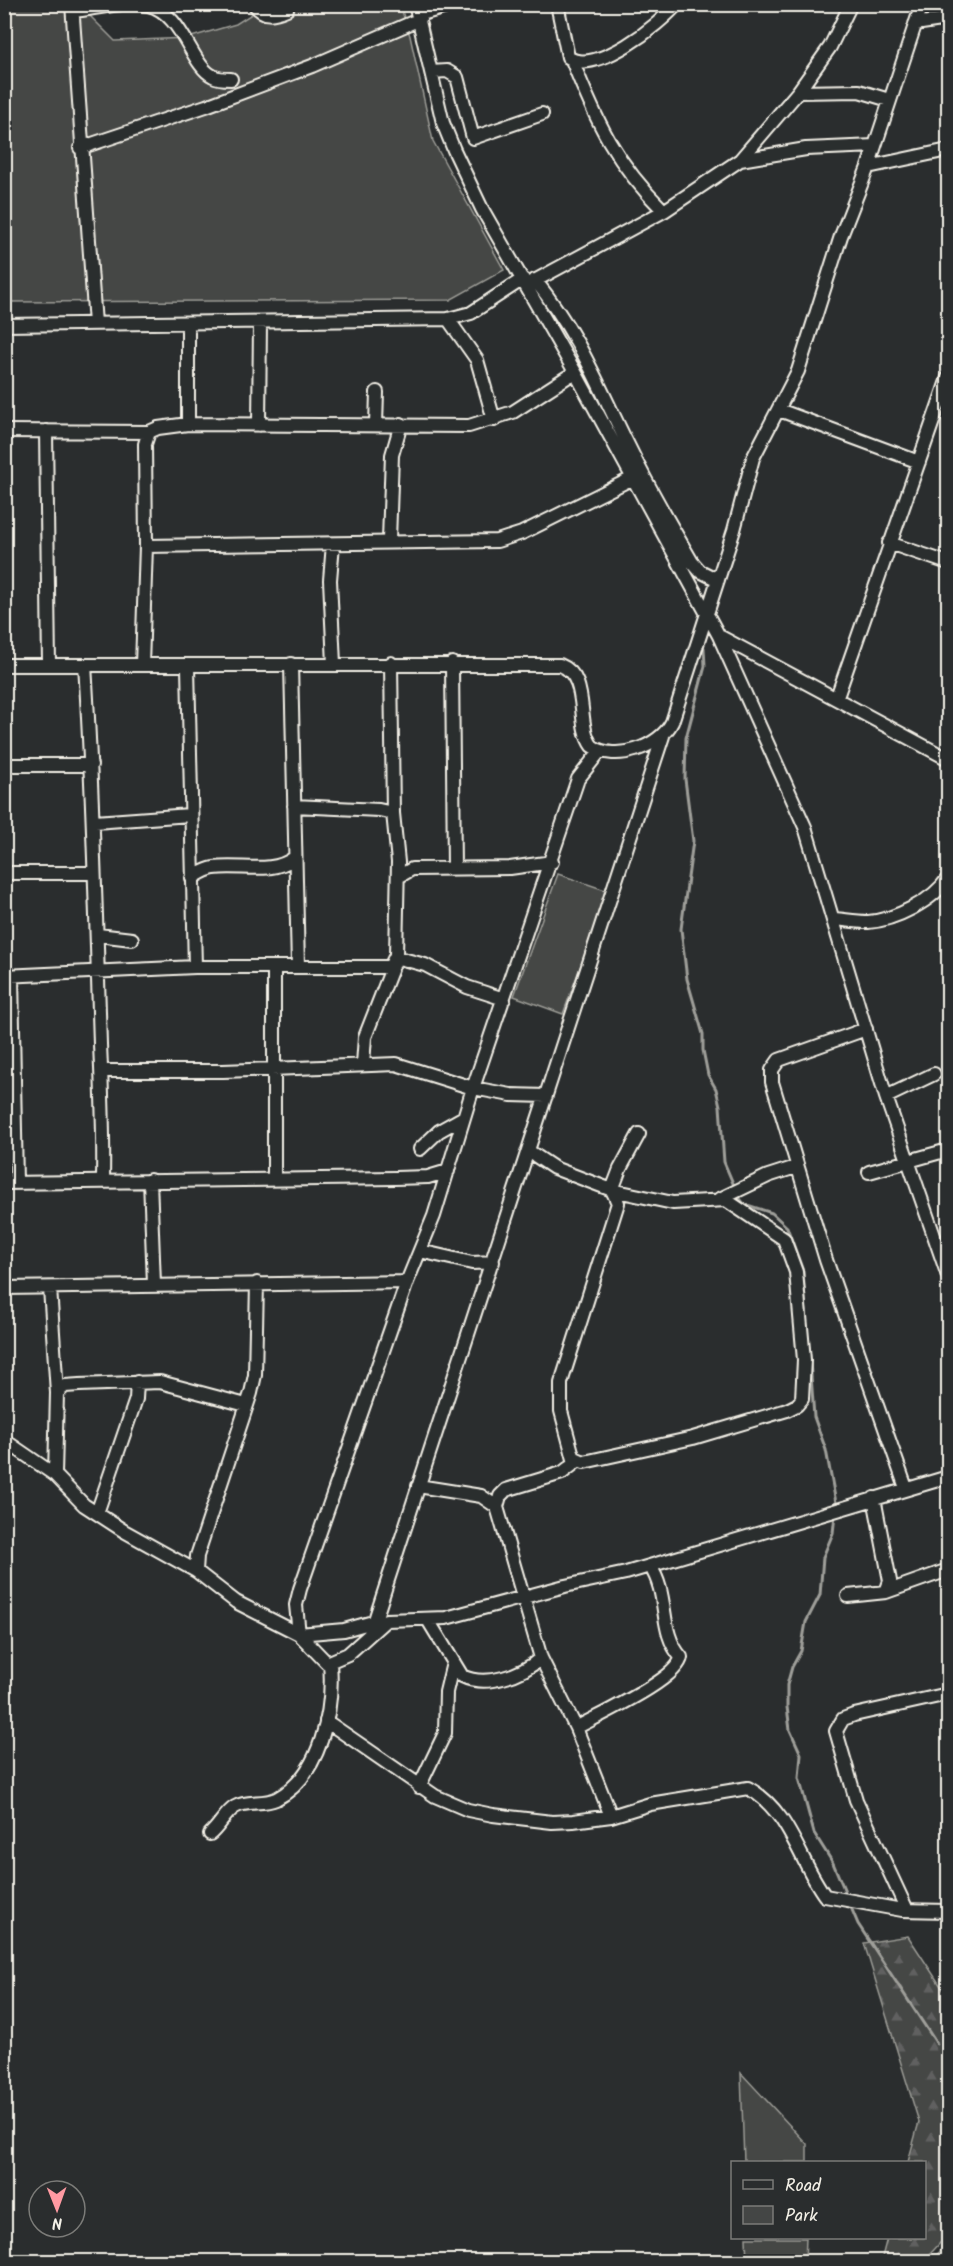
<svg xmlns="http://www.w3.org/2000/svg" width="953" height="2266" font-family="Kalam,sans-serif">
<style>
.green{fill:#444645;stroke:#9c9c96;stroke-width:1.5}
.forest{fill:url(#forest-firs);stroke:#9c9c96;stroke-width:1.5}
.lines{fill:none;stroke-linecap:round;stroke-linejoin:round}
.stream{stroke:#9f9f9a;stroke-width:3}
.minor-casing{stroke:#f4f1e8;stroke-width:16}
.minor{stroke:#2a2d2e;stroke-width:12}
</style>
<defs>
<pattern id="forest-firs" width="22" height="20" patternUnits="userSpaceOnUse" patternTransform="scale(1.5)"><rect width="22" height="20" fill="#444645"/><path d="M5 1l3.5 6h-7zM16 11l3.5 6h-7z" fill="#606160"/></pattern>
</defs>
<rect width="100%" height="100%" fill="#2a2d2e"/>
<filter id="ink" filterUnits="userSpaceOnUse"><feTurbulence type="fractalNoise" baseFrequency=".0167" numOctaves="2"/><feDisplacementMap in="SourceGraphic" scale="12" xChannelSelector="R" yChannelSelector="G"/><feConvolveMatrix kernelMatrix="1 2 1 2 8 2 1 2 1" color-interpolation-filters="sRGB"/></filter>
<g filter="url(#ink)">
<path class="green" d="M4,5h75l36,36 73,-3 48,-14 30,-19h134l10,31 23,105 71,129 -54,30 -445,2z
M558,874l50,17 -45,123 -49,-18z
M741,2073l66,71v18h-63z
M746,2238h60l-1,23h-58z
M948,2243v18h-17z"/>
<path class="forest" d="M908,1936l40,61v237l-24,27h-43l6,-23h37v-76h-16l11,-40 -55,-179z"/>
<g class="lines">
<path class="stream" d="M704,648l1,18 -19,72 -1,41 8,62 -12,88 6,50 16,55v16l5,25 8,14 4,17 4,56 11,26
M737,1195l7,9 28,9 15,14 16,44 4,58
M809,1347l5,70 12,33 11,58
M835,1515l-2,18 -10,24 -3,38 -14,27 -5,29 -9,16 -5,18v22l3,23 11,24 -2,24 15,55 19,30 14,33
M850,1905l8,19 79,120"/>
<defs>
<path id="minor" d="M72,4l23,320
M254,4c10,13 19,11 33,5
M415,4l28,119 11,27 28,59 93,163 144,264 86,191 81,270 62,179
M557,4l11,53c27,20 92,-33 109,-53
M73,11c22,-2 52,-11 75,-6 35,8 43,61 65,71 5,3 12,3 18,3
M418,15l39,-11
M915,24l33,-5
M572,60c24,61 44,104 92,151
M431,72l16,-1 10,6 16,61 69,-24
M798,92l61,-1 30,9
M80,148l126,-42 106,-40 108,-47
M740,160l66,-11 69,-3
M868,167l54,-163
M535,280c46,57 65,110 97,173 18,37 39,73 60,109l8,9 18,9
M527,285l137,-74 76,-51 58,-68 32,-45 21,-43
M448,319l29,41 17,60
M4,325l444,-6 23,-6 52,-34
M779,410l140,52
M188,424v-100
M259,425l1,-102
M376,425l1,-33
M4,431l145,1
M46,431l3,234
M389,540l3,-85 9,-31
M889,543l59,20
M333,544l-3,36 4,84
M146,546l351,-5 25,-8 111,-55
M719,636l229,123
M452,663l2,205
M291,664l7,303
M4,665h556c31,12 15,59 32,81 23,17 68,1 80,-24l62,-192 19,-72 45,-87 43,-135 27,-69 80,-17
M85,665c8,126 11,252 15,379 2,45 4,91 3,136
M142,665l4,-119 -1,-102 4,-12 9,-4 30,-4 281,2 44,-14 62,-40
M188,667l7,300
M837,697l111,-319
M4,765h87
M294,806l85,4 14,3
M95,822l95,-7
M4,873h90
M398,877l14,-8 98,-1 42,-6
M192,878c7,-4 14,-9 22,-10 26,-4 58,7 80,-10
M835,919c11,1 22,3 33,3 27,-2 65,-21 80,-44
M98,935l34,4
M395,957l30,8 42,22 37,12
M4,976l191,-9h195l6,-12 2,-93 -5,-49 -2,-150
M12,976l4,206
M866,1029l-87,31 -7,10v12l54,178 80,228
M363,1064l2,-27 29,-74
M103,1071h120l173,-7 77,24 38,7 35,1
M886,1097l48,-23
M420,1149l19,-18 25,-14
M530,1152l24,16 58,22 6,13 -57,180v28l14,52 -13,10 -56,17 -6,6 -3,11 44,151 35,70 35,88
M869,1172l79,-22
M150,1180l4,104
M274,1180v-211
M4,1183l391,-5 33,-1 20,-6
M720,1199l48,-23 28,-9
M420,1251l52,12 21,-1
M4,1288l403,-6
M50,1288l7,105 -2,82
M57,1393l8,-7 14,-1 81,-3 86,23
M4,1440l51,35 29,30 40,26 72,40 40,31 63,32 28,29 21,-9 38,-34 60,-2 119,-32 61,-13 322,-96
M575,1458l9,4 109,-24 94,-28 10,-5 5,-6 2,-39 -8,-88 -12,-33 -58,-39 -53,3 -61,-13 8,-21 19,-35
M418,1486l63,10 16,11
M874,1498l16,83 -4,11
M97,1513l39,-114 1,-17
M196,1571l1,-15 54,-163 4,-18 2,-92
M848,1596l38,-4 62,-22
M428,1620l34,56c24,12 60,-1 79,-18
M373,1622l-29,8 -45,4 -3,-29 4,-16 107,-307 27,-66 39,-128 105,-309 22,-28
M372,1629l291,-893
M326,1721l109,75 33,14 25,5 59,7 21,-1 38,-5 39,-12 98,-16c42,23 51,73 77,108l77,14 46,1
M576,1728c21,-12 103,-49 105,-71 -23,-26 -11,-61 -31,-91
M419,1787l26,-54 1,-41 7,-29
M210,1834c9,-7 15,-21 25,-27 12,-7 28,-2 41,-8 45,-23 58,-90 54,-136
M907,1910l-51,-110 -20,-69 7,-12 11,-4 94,-21"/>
</defs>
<use href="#minor" class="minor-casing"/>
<use href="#minor" class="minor"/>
</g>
</g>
<rect width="953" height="2266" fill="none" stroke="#2a2d2e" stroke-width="24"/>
<rect x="12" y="12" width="929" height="2242" fill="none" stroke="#f4f1e8" stroke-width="2" filter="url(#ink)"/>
<rect x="731" y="2161" width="195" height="78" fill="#2a2d2e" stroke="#7b7b78" stroke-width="1.5"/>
<rect x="743" y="2180" width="30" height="9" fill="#2a2d2e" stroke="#7b7b78" stroke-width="1.5"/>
<text x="785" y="2191" font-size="18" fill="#f4f1e8">Road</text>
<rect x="743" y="2206" width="30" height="18" fill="#444645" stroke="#7b7b78" stroke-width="1.5"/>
<text x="785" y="2221" font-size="18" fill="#f4f1e8">Park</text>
<g transform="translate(57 2209) rotate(179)"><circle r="28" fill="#2a2d2e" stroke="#7b7b78" stroke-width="1.5"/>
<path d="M0-4.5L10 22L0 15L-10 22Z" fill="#ff9aa2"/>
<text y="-9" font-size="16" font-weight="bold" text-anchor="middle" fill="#f4f1e8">N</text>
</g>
</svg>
